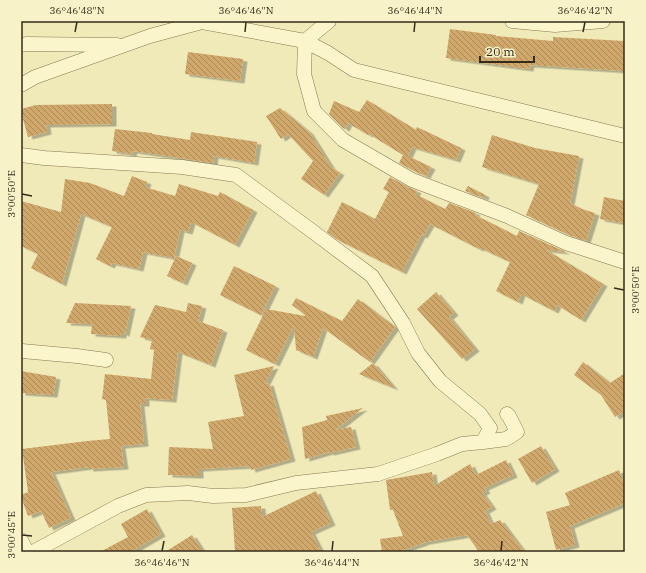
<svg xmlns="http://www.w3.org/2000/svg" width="646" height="573" font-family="'IBM Plex Serif',serif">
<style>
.building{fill:url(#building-back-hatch);filter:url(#shadow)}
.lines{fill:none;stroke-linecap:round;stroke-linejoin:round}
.street-casing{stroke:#877853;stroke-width:15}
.street{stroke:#fbf5cc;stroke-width:14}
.ticks{fill:none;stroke:#352b19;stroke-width:1.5}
.neatline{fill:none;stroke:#352b19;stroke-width:1.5}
.ticks-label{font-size:10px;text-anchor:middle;fill:#352b19}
</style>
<defs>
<pattern id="building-back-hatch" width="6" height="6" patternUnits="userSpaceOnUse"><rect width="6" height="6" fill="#d1a86c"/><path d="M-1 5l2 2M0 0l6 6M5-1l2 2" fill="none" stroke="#aa8958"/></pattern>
<filter id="shadow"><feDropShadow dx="4.5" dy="2.5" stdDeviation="0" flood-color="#0004"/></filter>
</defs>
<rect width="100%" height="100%" fill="#f0eab9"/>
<path class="building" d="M450,29l46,6v1l57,5v-4l72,4v30l-95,-6 -1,4 -83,-11z
M188,52l55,7 -3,22 -55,-7z
M367,100l49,30 1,-3 44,21 -5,12 -44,-13 -4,9 23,11 -5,9 -10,-4 -17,-9 4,-8 -34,-21 -1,1 -20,-12 -3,6 -2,-1 -14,-14 5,-13 25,11z
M112,104v20l-66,1 1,7 -19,5 -7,-25v-3l15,-4z
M280,108l29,24 22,35 9,6 -16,22 -23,-16 12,-18 -25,-27 -7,5 -15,-23z
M115,129l37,4v1l38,6 1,-8 66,10 -3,21 -40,-7 -1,7 -80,-12 -1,3 -20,-3z
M492,135l43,13 44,8 -9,47 12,6 13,4 -9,28 -17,-6 -43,-20 13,-31 -57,-17z
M132,176l15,6 -2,5 30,9 4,-12 39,12 2,-4 33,18 -18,35 -44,-23 -3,10 -8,-2 -6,28 -31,-6 -4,17 -27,-6 -2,3 -14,-7 16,-32 -31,-13 -19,70 -31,-16 7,-14 -17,-8v-45l40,11 4,-33 25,4 34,13z
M390,177l18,10 9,4 -2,3 30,15 4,-6 27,10 -1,2 42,21 2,-5 47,21 -20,-2 57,34 -22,36 -24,-15 -3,6 -33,-17 -3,8 -22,-11 14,-29 -30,-14 -1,1 -49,-25 -7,12 -2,-1 -19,37 -66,-33 -9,-7 15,-30 33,17 14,-27 -6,-3z
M468,186l17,9 -1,3 -19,-7z
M604,197l21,4v12l-2,10 -23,-4z
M176,256l16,7 -9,20 -16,-7z
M234,266l41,20 -14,29 -41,-20z
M436,292l18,21 -5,4 26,32 -13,10 -45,-50z
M296,298l46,23 16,-22 37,28 -25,35 -47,-34 -10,29 -17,-7 -2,-25 -19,39 -29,-14 20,-41 39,7v-1l-13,-10z
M75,303l56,3 -6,28 -3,-1v3l-31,-2 1,-10 -26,-1z
M188,303l14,3 -4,15 25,9 -12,35 -33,-13 -6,48 -27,-2v6h-5l4,40 -23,2 3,21 -35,2v-2l-38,5 20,46 -22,10 -8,-17 -13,5 -7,-19v-2l7,-3 -6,-43 65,-8 23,-2 -4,-39 -4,-1 3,-25 46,5 3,-29 -4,-1 2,-9 -12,-3 15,-32 31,7z
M583,362l27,21 15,-10v38l-10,6 -14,-22 -27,-20z
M373,363l21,25 -35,-14z
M274,366l-9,18 4,-1 22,76 -40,11 -1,-4 -51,3v7l-31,-1 1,-28 44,2 -5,-27 36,-6 -10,-41z
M21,371l35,6 -3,18 -32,-2z
M363,408l-28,22 16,-3 5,20 -26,6 -1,-1 -24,7 -3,-32 25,-7 -1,-4z
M541,446l14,23 -23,14 -14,-24z
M506,460l7,15 -29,13 2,3 -4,2 10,14 -7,4 6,13 9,-4 24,32h-45l-12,-17 -41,7 -28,10h-16l-2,-13 23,-3 -10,-26h-3l-4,-30 46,-8 2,14 36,-22 6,11z
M619,470l6,16v17l-55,23 5,19 -19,5 -10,-38 24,-7 -5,-12z
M316,491l15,32 -20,9 10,20h-86l-3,-44 29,-2 1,11z
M147,509l14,25 -31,18h-30l28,-15 -7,-13z
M192,535l11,17h-38z"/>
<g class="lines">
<defs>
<path id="street" d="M329,21l-24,20 -1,33 10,37 29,29 69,40 95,36 59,27 59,19
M512,21l43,4 48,-4
M21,45l5,-1 91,1
M21,85l14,-8 115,-41 52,-14 103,19 23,12 26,17 271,66
M21,155l23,3 138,9 54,8 72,53 64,48 31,47 15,30 22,28 40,33 10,14 -7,14 -21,2 -25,10 -59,20 -82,9 -50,12 -33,1 -25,-3 -42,2 -28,11 -85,46
M21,352l1,-1 55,5 29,4
M483,442l23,-3 11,-7 -8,-16 -2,-2
M21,540l6,12"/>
</defs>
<use href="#street" class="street-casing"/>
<use href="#street" class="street"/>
</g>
<path class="ticks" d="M75,32l2,-10M245,32l1,-10M414,32l1,-10M583,32l2,-10M22,194l10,2M614,288l10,2M22,535l10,1M162,551l2,-10M332,551l1,-10M501,551l1,-10"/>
<rect width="646" height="573" fill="none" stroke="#f7f2c8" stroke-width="44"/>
<path d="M480 56v6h54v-6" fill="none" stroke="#352b19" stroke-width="2"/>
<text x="486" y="56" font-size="12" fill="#352b19" stroke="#f7f2c8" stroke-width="3" paint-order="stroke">20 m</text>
<rect x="22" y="22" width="602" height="529" class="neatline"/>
<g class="ticks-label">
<text x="77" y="14">36°46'48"N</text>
<text x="246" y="14">36°46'46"N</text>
<text x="415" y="14">36°46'44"N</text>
<text x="585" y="14">36°46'42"N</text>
<text transform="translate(11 194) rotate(-90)" y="4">3°00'50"E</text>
<text transform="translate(635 290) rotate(-90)" y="4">3°00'50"E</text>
<text transform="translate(11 535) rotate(-90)" y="4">3°00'45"E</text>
<text x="162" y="566">36°46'46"N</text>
<text x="332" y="566">36°46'44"N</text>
<text x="501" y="566">36°46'42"N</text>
</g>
</svg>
